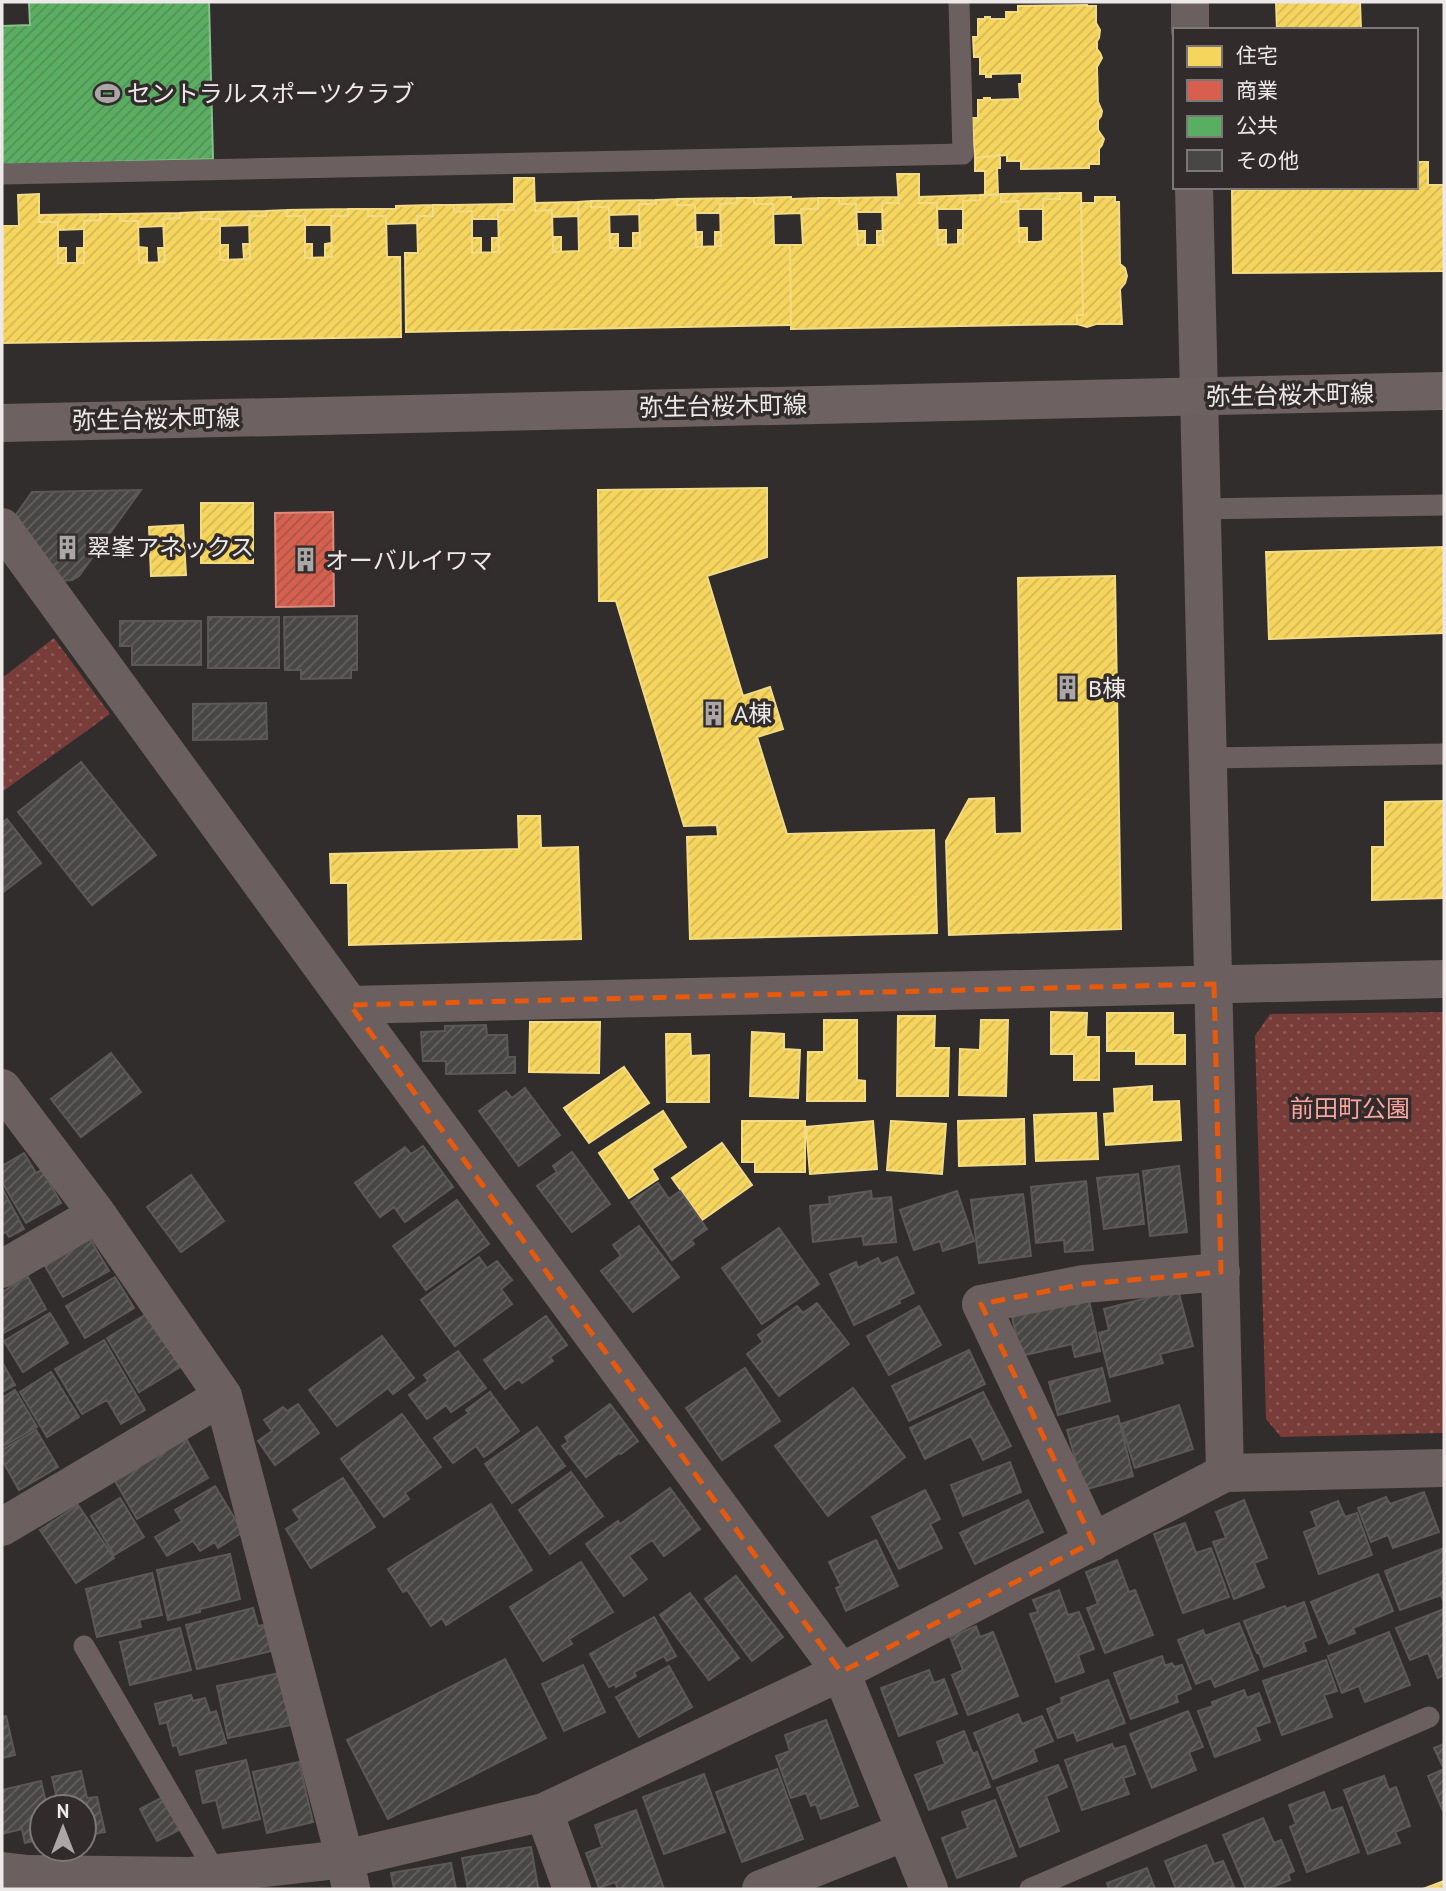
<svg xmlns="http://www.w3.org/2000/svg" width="1446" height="1891" font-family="'PT Sans','Noto Sans JP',sans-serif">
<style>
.park{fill:url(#park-dots)}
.homes{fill:url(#homes-hatch);stroke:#f3db86;stroke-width:2}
.shops{fill:url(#shops-hatch);stroke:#dd897c;stroke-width:2}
.public{fill:url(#public-hatch);stroke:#86c08a;stroke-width:2}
.building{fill:url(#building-hatch);stroke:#5b5858;stroke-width:2}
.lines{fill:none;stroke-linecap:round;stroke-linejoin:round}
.lane{stroke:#6b605f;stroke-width:21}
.street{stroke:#6b605f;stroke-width:38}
.secondary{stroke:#6d6261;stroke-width:38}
.marked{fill:none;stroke:#e8590c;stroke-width:5;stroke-dasharray:14 9;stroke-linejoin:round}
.labels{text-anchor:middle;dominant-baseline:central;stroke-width:7;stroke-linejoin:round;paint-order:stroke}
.poi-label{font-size:24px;fill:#ede9e9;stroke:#312c2b;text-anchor:start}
.street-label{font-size:24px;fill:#ede9e9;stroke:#312c2b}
.park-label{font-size:24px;fill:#fba59d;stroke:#312c2b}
</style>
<defs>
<pattern id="park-dots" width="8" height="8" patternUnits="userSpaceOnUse" patternTransform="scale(1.75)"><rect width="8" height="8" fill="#783d38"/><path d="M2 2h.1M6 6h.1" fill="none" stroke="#8c5955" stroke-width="1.8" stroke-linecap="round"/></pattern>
<pattern id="homes-hatch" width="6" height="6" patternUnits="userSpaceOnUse" patternTransform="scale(1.75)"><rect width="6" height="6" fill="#f6d55c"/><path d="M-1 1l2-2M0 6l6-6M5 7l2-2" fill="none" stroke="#d3b858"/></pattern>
<pattern id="shops-hatch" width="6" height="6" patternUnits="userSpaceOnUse" patternTransform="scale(1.75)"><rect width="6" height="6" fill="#d6604d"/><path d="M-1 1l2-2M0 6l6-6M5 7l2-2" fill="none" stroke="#a4574b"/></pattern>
<pattern id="public-hatch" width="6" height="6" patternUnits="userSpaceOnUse" patternTransform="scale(1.75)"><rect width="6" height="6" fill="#5aae61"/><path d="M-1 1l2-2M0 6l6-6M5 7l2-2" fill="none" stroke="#548f59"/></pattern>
<pattern id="building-hatch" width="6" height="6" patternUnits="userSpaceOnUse" patternTransform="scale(1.75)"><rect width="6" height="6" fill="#494746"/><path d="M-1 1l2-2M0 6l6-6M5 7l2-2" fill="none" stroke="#646261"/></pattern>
</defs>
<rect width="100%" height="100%" fill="#302d2c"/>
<path class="park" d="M54,638l56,76 -108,78v-114z
M1444,1012v421l-163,4 -15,-18 -11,-383 15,-22z"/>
<path class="homes" d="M1276,2h84l1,27 -84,1z
M1087,5v1h9v17l4,7 -1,8 -2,3v8l3,4 2,5 -5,9 1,35 4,9 -1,5 -3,4v10l6,9 -2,6 -3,4v15h-10v4l-68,1v-8h-14v-6l-32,3 -3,-40h6v-18h6v-2h6v2l30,-1 -1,-15h3v-11l-31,1v3h-5v-3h-6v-17h-6l-1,-20h5v-18h7v-2h5v2h16v-7h12v-6z
M1000,155v13h-3l1,27h-13v-24h-10v-13z
M1416,162h12v23h16v86l-211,2 -1,-83 84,-1v-2h100z
M897,174h22v29h18l1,42 25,-1v-43l17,-1v-5l21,-1v8l17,-1 1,41h19l5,-1v-42h17v-6h21l2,122h-6v9l-286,5 -1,-84h13l-2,-36h17v-11h21v6h17l2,41h25l-1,-42h17z
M514,178h20l1,33 17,-1 1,42 26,-1 -1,-49 13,-1v6h18l1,41h30l-1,-44h17v-4l21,-1v6h18l1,42 25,-1 -1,-42 17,-1v-5h17v6h19l1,41h16l1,80 -385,7 -1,-79h13l-1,-37h16v-11h21v7l18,-1v42l27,-1 -1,-42h16z
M1060,193v6h-17v10h-25v-8l-17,1v-8z
M39,194v28h19v41h26v-42l16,-1v-6h20v7h18l1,42 26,-1 -2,-43 17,-1v-5l21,-1v7h19v41l30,-1 -1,-43h17v-5l21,-1v6h18v42l27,-1 -1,-41h17v-7h20v7h18l1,41h13l1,80 -399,6 1,-117h16l-1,-31z
M980,195v5l-17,1v8h-26v-6h-18v-6z
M791,197v2l27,-1v11h-17v4l-28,1v-10h-19v-6z
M898,197l1,6h-17v9h-26v-8h-17v-6z
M1095,197h20v5h4l1,62 5,4 2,8 -2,7 -5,6 2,35h-26l-9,3 -10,-3v-9h6l-2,-112h14z
M737,198v5l-17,1v9h-25v-8h-18v-6z
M656,200v4h-17v10l-30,1v-8h-18v-6z
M578,202v14l-26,1v-7l-17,1v-8z
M514,204v6h-16v9h-26v-8l-18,1v-7z
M433,205v11h-16v7l-31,1v-8h-18v-7h28v-3z
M348,209v7h-17v9h-26v-9h-18v-6z
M266,211v5h-17l1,9 -30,1v-7h-19v-7z
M180,213v5l-17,1 1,7 -26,1v-6h-18v-7z
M100,214v6l-16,1v8l-26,1v-8h-19v-7z
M1019,228h8v14h-8z
M937,230h9v14l-8,1z
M958,230h5v14h-5z
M857,231h8v14h-7z
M877,231h6v14h-6z
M696,232h6v15h-6z
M715,232h6v14h-6z
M633,233h7v15h-7z
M610,234h8v14h-8z
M553,237h8v15h-8z
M472,238h9v15h-9z
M492,238h6l1,14h-7z
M331,243l1,14h-7v-13z
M243,244h7v15h-6z
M305,244h7v14h-7z
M220,245h8v15h-8z
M139,247l8,1v14l-8,1z
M58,248h8v15h-8z
M77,248h7v15h-7z
M158,248h6l1,14h-6z
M767,488v69l-60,19 36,120 27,-9 13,42 -26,8 30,97 147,-4 3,103 -247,6 -3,-102 31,-1 -1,-11 -33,1 -68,-225h-17l-1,-111z
M201,503h52v60h-52z
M183,525l3,50 -35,1 -2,-49z
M1444,547v86l-175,6 -3,-87z
M1115,576l6,353 -172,6 -3,-94 23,-42 25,-1 1,36 27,-1 -4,-255z
M1444,801v97l-72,2v-53h13v-45z
M518,816h22l1,32 37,-1 3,92 -232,6 -1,-62h-17l-1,-29 189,-5z
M1051,1012l36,1 -1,24h13v43h-25v-26h-23z
M1107,1013h66v22h12v29h-49v-13h-29z
M898,1016h37l-1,32h15l-1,48h-51z
M824,1020h33v60l8,1v20h-58l1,-49h16z
M981,1020h27l-2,76 -47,-1 1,-46 20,1z
M530,1022h70l-1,51 -70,-1z
M752,1032l32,2v15l16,1 -2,48 -48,-2z
M666,1034h24l1,22 18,-1v47h-42z
M624,1067l25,36 -60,40 -25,-35z
M1152,1086v16l27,-1 2,39 -75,5 -2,-31 11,-1 -1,-24z
M663,1111l23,36 -34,22 6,10 -29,19 -30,-45z
M1096,1113l2,46 -62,2 -2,-46z
M1024,1119l1,45 -66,2 -1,-45z
M742,1121h63v51h-50v-10h-13z
M873,1121l4,48 -67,5 -4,-47z
M891,1121l55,3 -4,50 -55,-4z
M722,1143l30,42 -50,35 -30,-42z
M1444,1881v8h-21z"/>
<path class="shops" d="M333,512l1,94 -58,1 -1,-94z"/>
<path class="public" d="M29,2h180l4,157 -211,6v-139l28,-1z"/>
<path class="building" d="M141,490l-62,86 -7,4 -14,1 -45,-62 19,-27z
M357,616v54h-6v8l-50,1v-9h-16l-1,-53z
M208,617h71v51h-71z
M120,621h81v44h-69v-19h-12z
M266,703l1,36 -74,1v-36z
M81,762l75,93 -64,50 -74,-93z
M7,819l34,44 -39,30v-70z
M486,1025l1,10h20l1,22h7v16l-69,1v-13h-23l-2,-29 24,-1v-5z
M111,1053l30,39 -60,45 -30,-38z
M525,1088l35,47 -41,31 -40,-55 27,-20 6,7z
M423,1146l30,41 -48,35 -11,-15 -14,10 -25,-34 50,-36 6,7z
M572,1152l38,52 -38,28 -35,-46 20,-14 -4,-6z
M24,1153l12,20 6,-3 19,33 -35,20 -24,-41v-16z
M1179,1166l8,66 -37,4 -7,-65z
M1138,1174l6,50 -40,5 -7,-51z
M191,1175l33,46 -43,31 -34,-45z
M1086,1181l7,69 -28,2 -1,-12 -28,3 -5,-56z
M658,1183l11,16 11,-8 27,38 -16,11 3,4 -22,16 -41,-58z
M2,1188l22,41 -15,8 -3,-5 -4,2z
M871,1191l1,8 19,-2 5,45 -32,3 -2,-9 -49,6 -3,-36 20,-2 -1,-7z
M957,1191l17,50 -31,10 -3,-10 -26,9 -14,-40z
M1023,1194l8,62 -52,7 -8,-63z
M457,1200l32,44 -63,46 -33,-44z
M639,1226l40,51 -46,35 -32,-41 20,-15 -8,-11z
M779,1228l40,56 -57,40 -40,-56z
M90,1239l19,32 -46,26 -18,-31z
M479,1257l8,11 10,-7 15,19 -11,9 11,15 -57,42 -34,-46z
M897,1257l17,36 -15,7 1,3 -46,22 -24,-51 26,-12 2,6 20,-10 3,6z
M28,1277l18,32 -44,25v-42z
M115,1277l19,31 -49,30 -19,-32z
M1178,1290l15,56 -33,8 3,9 -53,14 -11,-44 10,-3 -5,-21z
M1089,1300l11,51 -25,6 -3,-13 -51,12 -9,-39z
M817,1303l32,41 -70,52 -32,-42 16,-12 -5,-7 39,-29 6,7z
M919,1306l22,39 -52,30 -22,-39z
M150,1312l32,54 -43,26 -32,-54z
M50,1313l18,30 -45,29 -19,-31z
M546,1316l21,29 -17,12 3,4 -31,22 -3,-4 -14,10 -21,-29z
M382,1336l32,42 -21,16 -5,-6 -51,38 -28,-36z
M104,1340l41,70 -24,14 -14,-24 -25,14 -27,-45z
M969,1350l16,34 -76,37 -17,-35z
M458,1351l28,37 -35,24 -5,-7 -19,14 -18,-24 19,-14 -4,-6z
M2,1362l13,23 -13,7z
M745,1368l35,53 -58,39 -36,-52z
M1102,1368l8,33 -52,14 -9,-33z
M51,1372l28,45 -32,20 -27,-45z
M853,1388l52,69 -77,59 -53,-70z
M15,1390l22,37 -35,20v-49z
M490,1392l29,39 -35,26 -8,-11 -23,17 -19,-25 35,-25 -3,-3z
M983,1392l28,54 -28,14 -12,-24 -46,23 -15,-31z
M298,1404l21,29 -44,32 -17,-24 14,-10 -8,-11 19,-13 4,4z
M610,1404l28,37 -17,13 -2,-1 -33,24 -24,-31 6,-4 -3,-5z
M1179,1405l14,44 -58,19 -14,-44z
M402,1414l39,53 -36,26 4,6 -25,18 -43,-58z
M1118,1416l15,60 -49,14 -17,-60z
M537,1427l28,39 -53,37 -27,-39z
M36,1430l22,37 -39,23 -17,-30v-10z
M183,1433l25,45 -71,41 -26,-45z
M1010,1462l11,30 -58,24 -12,-31z
M571,1472l32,44 -53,38 -31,-44z
M343,1478l32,49 -64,41 -25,-39 14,-9 -7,-10z
M215,1486l28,46 -25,16 -3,-6 -15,9 -7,-10 -26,15 -12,-19 27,-16 -7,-11z
M670,1488l30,41 -36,27 -12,-16 -23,16 18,23 -23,17 -38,-52 32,-23 2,3z
M925,1490l15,29 -10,5 12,24 -43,21 -27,-52z
M1424,1492l15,40 -46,16 -5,-13 -17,7 -13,-34 28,-11 4,7z
M120,1498l24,39 -30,18 -23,-39z
M1028,1500l15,32 -68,32 -15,-31z
M1244,1500l23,58 -13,5 10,24 -30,12 -21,-57 13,-4 -10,-26z
M1338,1501l7,16 12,-4 15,42 -53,19 -15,-42 13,-5 -6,-15z
M491,1504l41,66 -86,55 -4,-7 -11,8 -24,-36 -4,2 -15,-23z
M78,1505l36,53 -38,25 -36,-53z
M1185,1523l11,30 15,-5 18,49 -46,16 -29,-79z
M876,1540l22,46 -52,25 -10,-23 5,-2 -12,-24z
M1444,1548v52h-1l-2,-5 -41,15 -15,-39z
M230,1554l10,45 -40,10v3l-32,8 -11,-50z
M1117,1560l12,32 6,-2 18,45 -48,18 -18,-45 11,-4 -12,-32z
M581,1562l32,50 -44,27 3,5 -29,17 -33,-54z
M152,1573l10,42 -23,5 2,7 -44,10 -11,-48z
M1378,1574l15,37 -40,17 2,5 -26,11 -18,-42z
M736,1576l47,61 -31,24 -47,-62z
M1059,1590l9,25 11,-3 15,37 -16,6 6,17 -28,10 -26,-68 8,-2 -5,-12z
M690,1593l49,65 -30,22 -49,-65z
M1304,1602l12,35 -13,5 3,9 -42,16 -5,-14h-2l-13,-32 41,-15 1,3z
M253,1608l5,18 6,-1 7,26 -74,18 -11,-44z
M1444,1609v66l-6,3 -10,-25 -18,7 -14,-32z
M654,1617l22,39 -9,5 -3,-5 -30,16 2,4 -20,11 -1,-3 -6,3 -19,-33z
M1239,1623l19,47 -43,17 -4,-9 -15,6 -18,-44 25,-10 2,6z
M976,1626l4,11 13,-5 25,64 -50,19 -16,-40 11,-5 -13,-33z
M180,1628l11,42 -61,15 -10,-43z
M1389,1632l21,53 -45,17 -6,-16 -17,7 -14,-37z
M1162,1656l3,10 7,-3 2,4 8,-2 9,24 -15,6 2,7 -47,17 -17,-46z
M505,1659l41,79 -158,81 -41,-79z
M1326,1660l11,31 -13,4 8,22 -50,18 -19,-54z
M583,1665l22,47 -41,19 -22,-47z
M669,1666l23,41 -53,30 -23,-40z
M929,1670l5,13 10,-4 13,35 -58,22 -18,-48z
M280,1673l11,52 -63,13 -11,-52z
M1108,1680l17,43 -48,18 -3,-9 -16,6 -11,-29 15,-6 -1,-5z
M1244,1690l3,8 12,-5 11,29 -15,5 5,13 -45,17 -17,-46 15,-5 -1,-4z
M191,1695l2,6 12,-3 5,15 6,-2 10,32 -46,12 -3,-10 -4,1 -6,-24 -7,2 -5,-20z
M1188,1711l15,36 -14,5 7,18 -44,18 -22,-54z
M1018,1714l4,10 20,-8 11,25 -20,8 4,12 -44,18 -19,-46z
M6,1716l9,39 -13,3v-41z
M826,1720l32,86 -37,13 -5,-15 -5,2 -5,-13 -15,5 -15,-42 14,-5 -5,-16z
M964,1731l9,23 4,-2 13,35 -61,23 -14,-35 30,-11 -8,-22z
M1112,1744l2,5 11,-3 10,28 -12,4 6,16 -47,16 -17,-50z
M1444,1744v67h-1l-15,-35 16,-7 -10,-21z
M246,1760l14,59 -37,9 -7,-28 -13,3 -7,-32z
M299,1762l14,60 -46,11 -14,-61z
M1058,1765l9,22 -21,9 13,35 -39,16 -23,-59z
M777,1769l26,70 -61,23 -26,-70z
M81,1771l6,27 10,-1 8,35 -21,4v-29h-25l-7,-30z
M704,1774l21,58 -61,22 -21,-57z
M1384,1776l5,14 7,-3 14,39 -15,6 5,11 -32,11 -24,-64z
M41,1781l6,26h-5v32l-17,4 -3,-14 -20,5v-44z
M1324,1792l7,19 11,-4 17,45 -52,20 -17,-45 6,-3 -7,-19z
M163,1797l18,32 -24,12 -17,-32z
M995,1800l21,56 -59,22 -15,-40 26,-10 -6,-16z
M636,1810l28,79h-46l-3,-7 -16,6 -13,-35 16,-6 -7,-22z
M1263,1818l11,25 7,-3 13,31 -6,3 2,6 -23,9h-21l-23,-54z
M1206,1845l8,19 9,-3 12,28h-59l-11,-28z
M531,1847l7,40 3,2h-73l-6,-31z
M451,1863l5,26h-62l-3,-16z
M1147,1868l8,21h-46l-2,-6z"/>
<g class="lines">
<path class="lane" d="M2,174l961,-20 -4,-152
M1201,509l243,-4
M1208,758l236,-4
M84,1646l132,227
M1030,1889l399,-172"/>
<path class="street" d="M1190,2v28
M1194,187l31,1286 219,-5
M2,527l348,478 491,667 88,217
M350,1005l1094,-26
M2,1088l95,126 126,182 122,463 6,30
M2,1269l95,-55
M2,1527l221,-131
M1093,1542l-112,-238 103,-20 137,-12
M544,1812l28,77
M2,1871l26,3 163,2 154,-17 199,-47 297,-140 384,-199
M761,1889l144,-57"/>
<path class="secondary" d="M2,423l1442,-32"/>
</g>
<path class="marked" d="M1214,984l7,288 -137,12 -103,20 112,238 -252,130 -491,-667z"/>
<defs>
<symbol id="stadium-bare" viewBox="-9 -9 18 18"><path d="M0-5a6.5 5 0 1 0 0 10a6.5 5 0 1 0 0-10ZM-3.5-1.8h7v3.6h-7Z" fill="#aba7a7" stroke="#312c2b" stroke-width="2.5" paint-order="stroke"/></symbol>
<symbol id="building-bare" viewBox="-9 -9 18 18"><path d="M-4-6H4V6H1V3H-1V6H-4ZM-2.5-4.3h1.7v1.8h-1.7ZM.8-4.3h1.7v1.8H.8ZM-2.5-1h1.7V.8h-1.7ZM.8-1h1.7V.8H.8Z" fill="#aba7a7" stroke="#312c2b" stroke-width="2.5" paint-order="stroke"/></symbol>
</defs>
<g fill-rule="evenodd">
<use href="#stadium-bare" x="90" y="76" width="35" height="35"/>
<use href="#building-bare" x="50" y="530" width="35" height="35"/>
<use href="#building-bare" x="288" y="542" width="35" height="35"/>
<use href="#building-bare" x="1050" y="670" width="35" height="35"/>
<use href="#building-bare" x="696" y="696" width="35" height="35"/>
</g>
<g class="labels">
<g class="poi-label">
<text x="127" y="93">セントラルスポーツクラブ</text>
<text x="87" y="547">翠峯アネックス</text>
<text x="325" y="560">オーバルイワマ</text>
<text x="1088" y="688">B棟</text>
<text x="734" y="713">A棟</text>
</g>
<g class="street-label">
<text transform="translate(1290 395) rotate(-1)">弥生台桜木町線</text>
<text transform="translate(723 406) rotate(-1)">弥生台桜木町線</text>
<text transform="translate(156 419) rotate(-1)">弥生台桜木町線</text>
</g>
<g class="park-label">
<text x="1350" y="1108">前田町公園</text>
</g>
</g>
<rect width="1446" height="1891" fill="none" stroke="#ede9e9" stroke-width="7"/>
<rect x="1173" y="28" width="245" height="161" fill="#312c2b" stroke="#7c7877" stroke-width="2"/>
<rect x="1187" y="46" width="35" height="21" fill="#f6d55c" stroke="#7c7877" stroke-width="2"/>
<text x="1236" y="63" font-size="21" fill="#ede9e9">住宅</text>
<rect x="1187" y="80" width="35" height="21" fill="#d6604d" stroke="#7c7877" stroke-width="2"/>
<text x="1236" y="98" font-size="21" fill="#ede9e9">商業</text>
<rect x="1187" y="116" width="35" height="21" fill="#5aae61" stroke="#7c7877" stroke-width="2"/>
<text x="1236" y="133" font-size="21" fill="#ede9e9">公共</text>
<rect x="1187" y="150" width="35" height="21" fill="#494746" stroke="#7c7877" stroke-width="2"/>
<text x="1236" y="168" font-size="21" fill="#ede9e9">その他</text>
<g transform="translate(63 1828)"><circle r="33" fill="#312c2b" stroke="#7c7877" stroke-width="2"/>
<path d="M0-5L12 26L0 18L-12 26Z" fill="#aba7a7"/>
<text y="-10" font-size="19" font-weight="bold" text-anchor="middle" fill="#ede9e9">N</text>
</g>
</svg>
